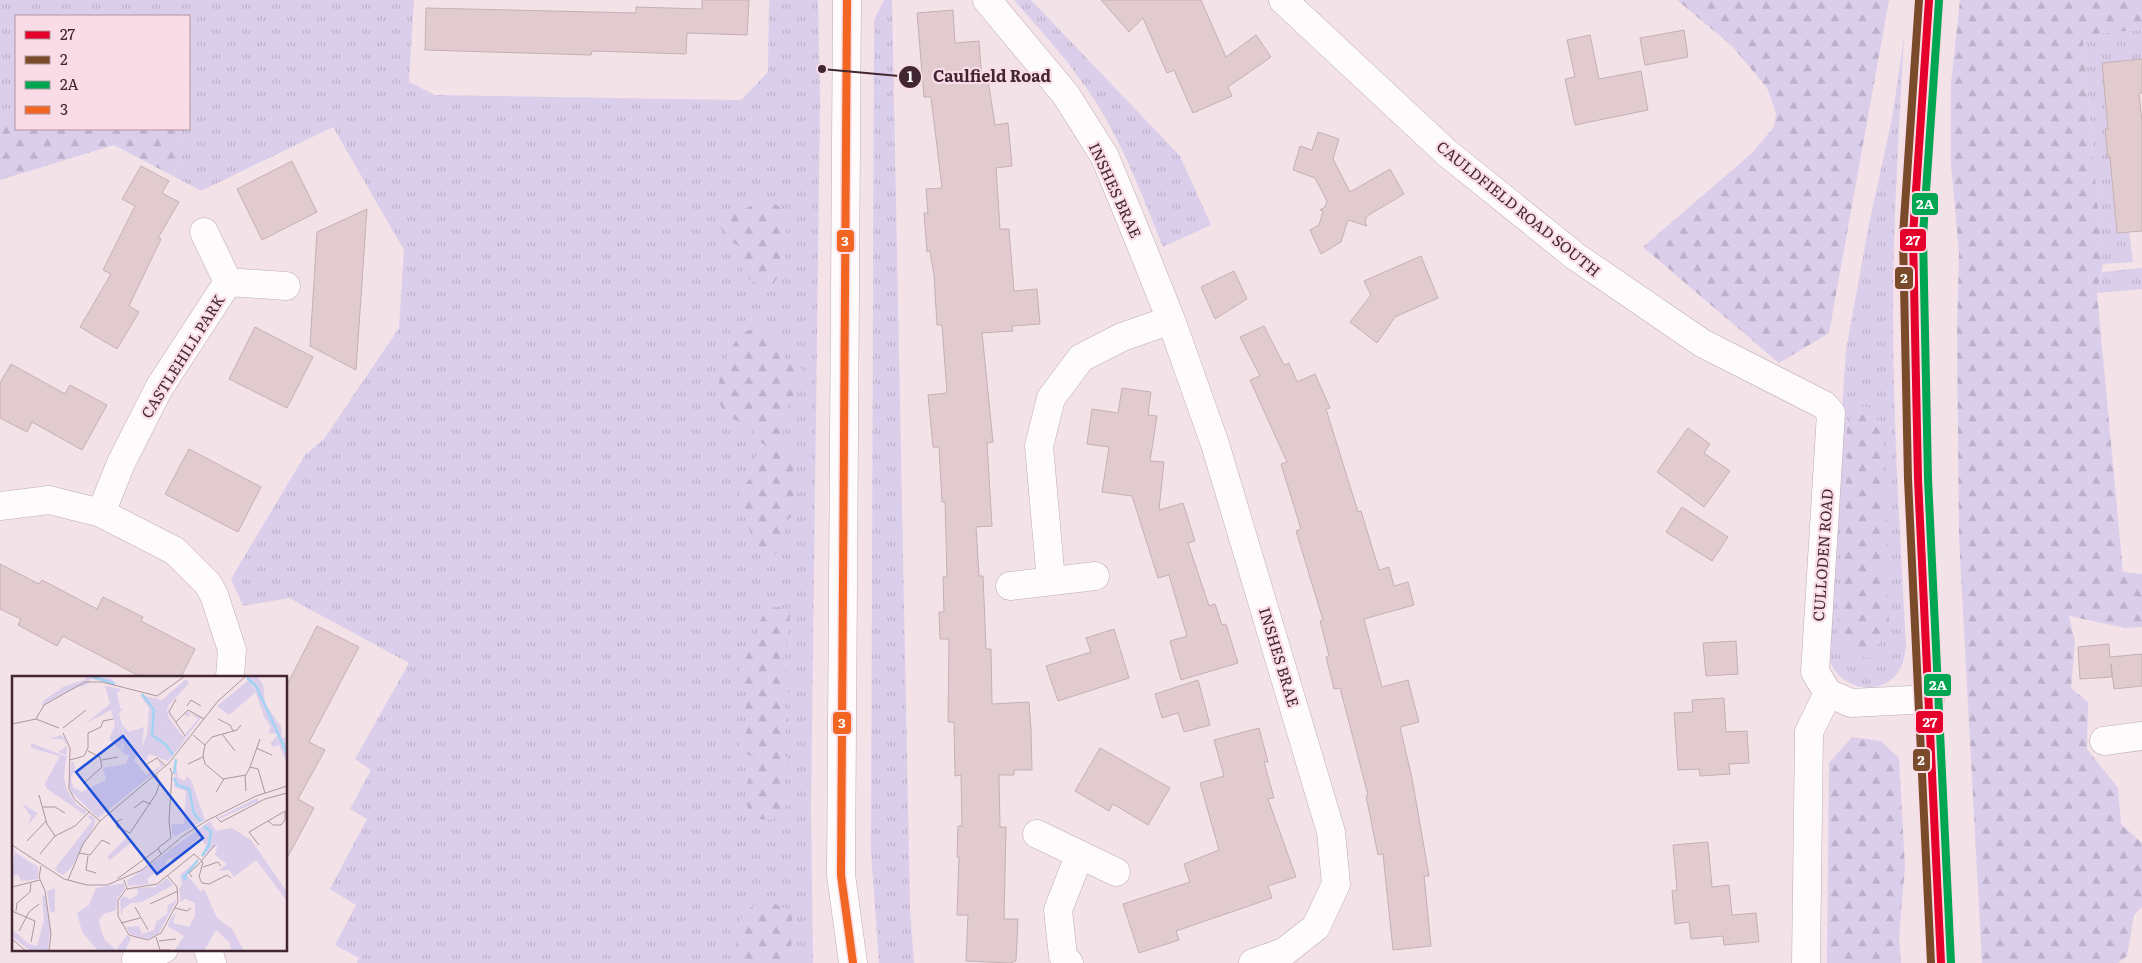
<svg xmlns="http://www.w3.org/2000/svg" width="2142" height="963" font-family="Literata,serif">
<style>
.grass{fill:url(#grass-tufts)}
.forest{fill:url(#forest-firs)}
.building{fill:#e1cbcf;stroke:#c5b0b4}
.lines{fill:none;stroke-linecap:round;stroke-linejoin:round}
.minor-casing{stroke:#c0acb4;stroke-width:29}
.major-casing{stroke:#cec1c6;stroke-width:29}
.minor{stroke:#fdfbfc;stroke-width:28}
.major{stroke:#f4e9ed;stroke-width:28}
.bus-1-casing{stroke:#f9dce6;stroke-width:11}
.bus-2-casing{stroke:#f9dce6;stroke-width:11}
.bus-3-casing{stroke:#f9dce6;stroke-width:11}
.bus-4-casing{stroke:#f9dce6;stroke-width:11}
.bus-1{stroke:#e4002b;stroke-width:8}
.bus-2{stroke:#7a4b2a;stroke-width:8}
.bus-3{stroke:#00a651;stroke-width:8}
.bus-4{stroke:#f26522;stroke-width:8}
.labels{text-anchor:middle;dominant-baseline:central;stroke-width:4.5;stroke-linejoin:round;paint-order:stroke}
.street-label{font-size:15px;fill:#422732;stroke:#f9dce6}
.inset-river{fill:none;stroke:#a2d3f3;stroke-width:2.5}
.inset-road{fill:none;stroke:#ac979f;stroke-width:1}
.view{fill:#1d4ed8;fill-opacity:0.15;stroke:#1d4ed8;stroke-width:2.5}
.inset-edge{fill:none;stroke:#422732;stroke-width:2.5}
.leader{fill:none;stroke:#422732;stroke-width:2}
.callout-dot{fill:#422732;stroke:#f9dce6;stroke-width:2}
.mark-label{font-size:15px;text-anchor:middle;font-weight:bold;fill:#fff}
.callout-label{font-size:16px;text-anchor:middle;font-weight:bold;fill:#422732;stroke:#f9dce6;stroke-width:4.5;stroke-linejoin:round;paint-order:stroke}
.line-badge{stroke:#f9dce6;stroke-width:2}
.badge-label{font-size:14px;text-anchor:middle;font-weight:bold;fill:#fff}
</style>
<defs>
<pattern id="grass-tufts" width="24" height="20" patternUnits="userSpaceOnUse" patternTransform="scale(1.25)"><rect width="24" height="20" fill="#dbceeb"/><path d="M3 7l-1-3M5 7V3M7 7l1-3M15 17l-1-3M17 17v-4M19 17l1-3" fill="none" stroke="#bdb1ca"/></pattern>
<pattern id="forest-firs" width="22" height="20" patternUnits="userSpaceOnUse" patternTransform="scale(1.25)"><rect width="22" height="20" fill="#dbceeb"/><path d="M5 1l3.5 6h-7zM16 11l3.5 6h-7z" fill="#bdb1ca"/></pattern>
</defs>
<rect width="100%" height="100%" fill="#f3e2e8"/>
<path class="grass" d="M0,0h414l-5,82 26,13 306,5 27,-28 1,-72h49l2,99 -9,710 2,154h-456l2,-5 -24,-13 21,-40 -26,-16 37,-70 -17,-10 21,-39 -16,-11 54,-96 -120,-65 -46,8 -12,-27 74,-124 19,-16 75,-111 5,-78 -71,-123 -132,64 -28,-15 10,-27 -8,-20h14v-113h-173v89l-16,12z
M884,0h8l18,909 4,54h-35l-8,-111 3,-832z
M1014,0h17l149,156 31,69 -48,22c-23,-57 -44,-115 -81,-165 -20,-29 -45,-55 -68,-82z
M2142,30v29l-40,4 6,66h-3l3,28h2l7,76 12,-1 4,30 -30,2 -20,-225 17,-6z
M1904,37c-5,92 -11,184 -11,276 0,111 7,221 13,332 -1,9 -2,18 -7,26 -18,27 -58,19 -69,-10 -4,-8 -3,-18 -3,-27l19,-284 23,-126 23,-105z
M2142,268v21l-45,4 5,-21z"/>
<path class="forest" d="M1677,0h212l-60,333 -50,30 -136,-116 109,-94 22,-26 2,-14 -9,-25 -35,-42z
M1960,0h182v30l-42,3 -17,6 20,225 -6,29 26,279 19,2v53l-16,1 -57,-12 6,26 -4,46 17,14 -1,47 31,39 3,36 21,19v64l-8,8 -7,41 -9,7h-136l-23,-425 -2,-207 2,-79 -8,-87v-82z
M16,105v24h159l8,20 -10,27 -59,-31 -114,35v-63z
M768,198l15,12c6,32 7,50 -12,78 -25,-7 -33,-14 -30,-41l-11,-6 -9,-13 1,-12 11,-5h7z
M761,327l22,24 1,9 15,5 5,9 -19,39 -2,21 11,33 2,24 -4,25 -10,9 5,17 -14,14c-33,-20 -18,-30 -34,-59l5,-12 8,-8 4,-21 10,-10 -9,-7 -6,-12c-10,-4 -23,-9 -29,-19 -11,-19 5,-66 25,-77 4,-2 10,-3 14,-4z
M1857,406l12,1 15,21v48l4,54 -2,42 3,52 -19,34 -16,-2 -18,-20 9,-89 2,-122z
M780,607l11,7c-5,20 0,31 -10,49l9,11v17l-11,9 7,9 3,15 -4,6 3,10 -5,10 7,14 -6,10 3,31 -14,15 -16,-1c-3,-4 -8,-9 -10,-13 -5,-12 1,-29 8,-38l-2,-11 -10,-4 -5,-11 8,-9 3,-11 -4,-10 3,-20 -8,-13v-10l17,-33 3,-15 7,-13z
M1852,737l29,4 18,17 6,109 -6,70 2,26h-74l2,-200z
M769,901l22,10c4,20 -1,33 -1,52h-51c-6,-29 -4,-57 30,-62z"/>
<path class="building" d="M702,0h47l-2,35 -60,-2 -1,21 -94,-3 -1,4 -166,-5 1,-42 210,5v-6l66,2z
M1101,0h100l25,57 30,-22 15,22 -43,30 4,9 -39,17 -19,-43 -7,3 -24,-55 -14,14z
M953,10l2,33 24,-2 3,40 6,-1 7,45 13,-2 4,43 -16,2 4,61h9l5,62 23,-2 3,35 -28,2 1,5 -31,2 11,109 -6,1 5,83 -16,1 3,49h4l3,73h5l1,55 37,-2 2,27 1,41h-18v5h-15l1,52h6l-2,92h14l-2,42 -5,2 -45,-2 2,-46h-11l2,-58h-2l1,-31h4l-1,-51 -6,1 -1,-54h-6l1,-83h-9l-1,-27h5l-1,-35h4l-2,-75h-3l-3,-55h-6l-5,-52 19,-2 -5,-68h-5l-3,-50 -4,-24 -3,1 -3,-39h4l-2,-24 16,-1 -11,-91h-7l-7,-84z
M1684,30l4,27 -43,8 -5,-27z
M1590,35l9,44 42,-8 7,39 -73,15 -10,-46 10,-2 -8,-37z
M2142,59v34h-3l3,29v109l-25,2 -7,-76h-2l-3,-28h3l-6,-66z
M1318,132l21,7 -6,20 17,33 40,-23 14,25 -37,22 -2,6 2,4 -19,-6 -7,22 -20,12 -11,-24 9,-5 4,-14 -3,-1 5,-3 2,-6 -12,-23 -22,-8 7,-24 12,4z
M292,161l25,51 -55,28 -25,-51z
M141,166l28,15 -7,12 17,9 -21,36 3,1 -32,67 10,6 -22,37 -37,-22 31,-53 -8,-4 32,-64 -13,-7z
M367,209l-11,161 -46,-24 7,-114z
M1421,256l17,42 -43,19 -18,26 -27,-21 21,-27 -7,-14z
M1234,271l13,28 -32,20 -14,-32z
M1264,326l20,39 5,-2 8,19 18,-8 15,34 -4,1 32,103 3,-1 18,59 10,-3 5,19 14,-4 6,23 -50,14 18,68 26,-7 11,42 -19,5 12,51 17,98h-5l7,70 -38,4 -10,-96 -5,1 -12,-59 2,-1 -28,-107 -6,1 -8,-32 3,-1 -9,-35 3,-1 -27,-89 5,-2 -20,-65 6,-2 -37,-82 10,-4 -20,-39z
M255,327l58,30 -26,51 -58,-29z
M11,364l54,30 5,-9 37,20 -25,45 -50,-28 -5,10 -27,-14v-35z
M1122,388l29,4 -3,23 9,1 -7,45 14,1 -5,48 24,-7 12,38 -7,2 21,63 6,-2 7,21 4,-1 12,39 -57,17 -11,-39 17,-5 -18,-61 -11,3 -26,-82 -30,-4 7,-45 -22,-3 5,-35 26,4z
M1688,428l22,16 -6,9 26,18 -26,36 -47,-35z
M189,449l72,38 -23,45 -73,-38z
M1682,507l46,30 -16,24 -46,-29z
M0,564l39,20 3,-4 55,29 6,-12 40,20 -2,4 54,28 -14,28h-40l-78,-41 -6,10 -39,-21 3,-6 -21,-10z
M317,626l42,21 -50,95 16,8 -27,49 16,9 -28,52v-173z
M1114,629l15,49 -71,23 -12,-35 45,-14 -5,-14z
M1736,641l2,33 -32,2 -3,-33z
M2109,644l1,13 32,-3v32l-28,3 -3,-25 1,13 -32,2 -2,-32z
M1198,680l12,45 -26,7 -6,-19 -16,5 -7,-24z
M1724,698l2,34 21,-1 2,32 -20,1 1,10 -30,2 -1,-7 -21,1 -4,-57 19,-1 -1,-12z
M1259,728l9,34h-4l10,36 -6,1 28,78 -28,9 4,12 -96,33 3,9 -40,13 -16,-49 67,-22 -6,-18 35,-14 -19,-67 24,-7 -10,-36z
M1100,748l70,40 -22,37 -35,-21 -4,7 -34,-20z
M1708,842l4,45 17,-2 3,30 24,-2 3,29 -35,3 -1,-9 -32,3 -2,-17 -14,2 -3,-33 5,-1 -4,-45z"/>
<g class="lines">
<defs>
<path id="minor" d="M847,0l-6,875 12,88
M987,0l79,95 39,62 34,83 32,80 44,124 116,388 5,52 -20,43 -32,25 -31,11
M1283,0l164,153 128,103 127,87 122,62 7,8 -16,259 13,21 23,10 79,-4
M204,232l24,50 58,4
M0,506l49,-6 52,13 74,38 33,33 6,11 18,55 -2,27
M101,513l20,-50 38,-75 69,-106
M1051,581l-12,-135 12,-48 30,-40 41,-21 49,-17
M1010,586l85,-10
M2104,741l38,-5
M1037,834l79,38
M208,949l4,14
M136,959l28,-10
M1069,963l-6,-7 -5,-46 21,-54
M1806,963l3,-231 19,-39"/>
<path id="major" d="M1929,0l-16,235 5,244 23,484"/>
</defs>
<use href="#minor" class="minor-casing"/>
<use href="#major" class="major-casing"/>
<use href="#minor" class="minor"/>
<use href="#major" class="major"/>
<defs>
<path id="bus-1" d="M1929,0l-16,235 5,244 23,484"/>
<path id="bus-2" d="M1919,0l-16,235 5,244 23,484"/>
<path id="bus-3" d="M1939,1l-16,234 5,244 23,484"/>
<path id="bus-4" d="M847,0l-6,875 12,88"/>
</defs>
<use href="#bus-1" class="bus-1-casing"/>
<use href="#bus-2" class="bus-2-casing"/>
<use href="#bus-3" class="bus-3-casing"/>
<use href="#bus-4" class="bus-4-casing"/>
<use href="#bus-1" class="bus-1"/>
<use href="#bus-2" class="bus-2"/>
<use href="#bus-3" class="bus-3"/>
<use href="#bus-4" class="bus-4"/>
</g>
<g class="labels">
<g class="street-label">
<text transform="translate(1116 190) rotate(65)">INSHES BRAE</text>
<text transform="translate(1519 208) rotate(39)">CAULDFIELD ROAD SOUTH</text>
<text transform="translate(182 356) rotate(-58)">CASTLEHILL PARK</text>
<text transform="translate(1822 555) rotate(-86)">CULLODEN ROAD</text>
<text transform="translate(1280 657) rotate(73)">INSHES BRAE</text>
</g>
</g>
<g transform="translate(12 676)">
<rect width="275" height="275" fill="#f3e2e8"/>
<path d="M237,4l7,12 -27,23 -12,-9zM96,9l15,48 6,10 12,4 -7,13 12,15 15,-9 -3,-6 6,5 -66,53 -26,-25 -3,-7 2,-23 3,-1 1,7 -4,9 2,9 8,5 25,-12 -3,-12 23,-4 3,-8 -8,-4 3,-7 -11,-10 7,-3zM154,30l3,12 14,19 15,-18 -8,-6 -2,4 -4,-3 4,-2 13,6 -21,27 -6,-3 -12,-23v-11zM49,59l4,4 2,7 -3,32 3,12 9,14 10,7 -1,4 -39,-27 20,-33 -8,-3 9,-6 -4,-7h-14zM245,122l2,3 -40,18v-2zM78,139l5,4v5l-24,44 -8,7 -7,-4 38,-48 -7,-7zM115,161l5,5 -22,18 -3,-3zM19,186l7,5v12l-13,2 -2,-6 1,6h-3l-3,-7 15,-3 2,-5zM43,212v24h-5l-3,-21z" fill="#dbceeb"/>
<path d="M75,0l25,3 3,5 -24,-5 -6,7 -8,1 -35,19 1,-5 20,-14 21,-7zM245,0l6,8 2,19 16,24 1,11 5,-1v26l-8,-18 -5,2 -4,-3 8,-10 -10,-1 3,-6 -7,-10 -10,-30 -6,-6v-4zM174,3l3,4 -21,23 3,14 -4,-13 -5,1v11l12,23 6,3 6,-5 -18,21 -19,-7 -3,7 -9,-10 3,-4 -11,-4 -13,-26 4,16 -7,2 9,7 -1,8 -12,-11 6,-14 -4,-15 -26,14 25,-20 -5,-18 16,3 -4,4 3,15 3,1 -4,4 3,12 7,7 15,-5 -2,19 5,-12 2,-26 -9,-13 22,5zM19,67l36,14 -17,32 -6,-4 16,-29 -29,-8zM164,88l2,13 6,4 3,-5 4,4 14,40 -30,16 -3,-2v-10h12l2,-33 -12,-4zM10,128l16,9 -10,12 3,-9zM81,144l1,3 -31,42 -10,6zM198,145l6,10 16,-3 19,12 36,52v9l-31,-41 -22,17 -5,-7 -11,1 9,-7 -12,-9 3,-11 -16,13 4,-12 -7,-8 -25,25 -4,-4 -3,2 -4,13h-8l-8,6 2,5 -20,2 -2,-5zM3,176l19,13 -1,6 -21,5zM181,188l-6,11 14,17 3,-3 13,29 15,11 12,22h-13l-1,-8 -14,-13 -12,21h-30l10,-15 -17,-10 5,-9 4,-5 -3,11 16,4 6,-11v-13l-10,-4 -4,3 -2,-13 3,-5 -2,-9zM155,202l6,7 -31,17 -11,1 -8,6 -2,8 -1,-18 3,-3 8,3 7,-5 -1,-6 18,-1zM112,207l1,6 -8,9 -1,12 -12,4 -5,5 1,8 5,13 11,10 11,-15 4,3 -6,13h-27l-16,-19 -5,-19 12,-8 7,-17zM30,218l4,4 4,34 -2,19h-18l-18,-15v-7l17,15 8,2 7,-26zM165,224l-19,34 -10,5 -18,-5 -4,-7 13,-1 3,8 12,-4 2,-8 11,-8 1,-9z" fill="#dbceeb"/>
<path class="inset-river" d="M79,0l24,8M235,2l9,8 31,67M130,18l12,16 -2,25 14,10 7,10M162,98l2,-15M162,102l3,7 12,4 5,25 7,7M190,180l7,-11 2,-13 -7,-6M174,204l-2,-3 14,-17"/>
<path class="inset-road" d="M164,23l-7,13 16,24M175,30l4,-6 10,6M24,43l8,-14 41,-23h17l55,14 28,-20M206,43l12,6 3,6M164,46l12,-12 16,9M0,48l24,-5 23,9M51,52l23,-18M51,57l7,15 -1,41 6,11 25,21M210,58l13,17M181,59l12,10 -2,10 2,9 18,15 23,-4 4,-8 8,2 7,24M193,69l7,-8 25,-7 4,-5M244,72l16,7M58,84l14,-4 4,-8v-15l13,-6 2,-6 10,-2M90,84l16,-3M135,88l10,-6 9,8M176,88l15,-7M238,91l10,-28M233,99l1,16M71,108l19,-17 -2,-10 -12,-6M204,116l8,-13M27,119l8,29 8,12M31,131h12l10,6M122,132l9,-7 8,3M204,141l5,5 44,-23 22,-6M110,143l-6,3 1,5 13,6 26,-39 4,-12 -4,-7M256,145l5,4h8l4,-5v-8M15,165l19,-20M0,169l52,34 23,6h20l35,-15 41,-34 23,-15 50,-25 31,-10M247,169l-10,-13 38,-22M67,177l11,2 12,-15 8,4M28,178l15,-18 20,-10 14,-14M149,178l-3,-6 13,-10 -2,-17 3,-48 -2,-5M182,178l9,8 -4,15 3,6 7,1 18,-9 4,3M76,180l-2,14 10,3M190,184l13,-15M29,190l-2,11 6,14 6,43 -2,17M191,191l15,-5 3,4M180,201l-3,-4 13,-12M105,203l41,-30M56,204l15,-36 17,-23 69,-58 49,-62 28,-25M112,204l3,8 -9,12v16l11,19 19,5 13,-7 17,-31 -1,-15 -10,-12M0,211l28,-7M115,213l30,-5 37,-30M138,228l28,-13M123,231l13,23M163,232l12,3 4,-3M0,235l23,10 -4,21M4,235l1,-8 13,-11 1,-9M109,247l19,-5M7,255l10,-19 10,-8M144,261l4,13h10M0,263l14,12M147,265l17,-2"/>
<path class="view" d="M111,60l80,102 -46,36 -81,-102z"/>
<rect width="275" height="275" class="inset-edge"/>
</g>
<path class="leader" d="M822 69L910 77"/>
<g class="callout-dot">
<circle cx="822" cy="69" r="5"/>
<circle cx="910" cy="77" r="12"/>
</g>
<g class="mark-label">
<text x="910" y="82">1</text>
</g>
<g class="callout-label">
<text x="992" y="82">Caulfield Road</text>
</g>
<g class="line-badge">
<rect x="1911" y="192" width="28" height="24" rx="5" fill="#00a651"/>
<rect x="1899" y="228" width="28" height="24" rx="5" fill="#e4002b"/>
<rect x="836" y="229" width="19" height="24" rx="5" fill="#f26522"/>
<rect x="1894" y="266" width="20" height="24" rx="5" fill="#7a4b2a"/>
<rect x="1923" y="673" width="29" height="24" rx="5" fill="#00a651"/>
<rect x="1915" y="710" width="29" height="24" rx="5" fill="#e4002b"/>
<rect x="832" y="711" width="20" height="24" rx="5" fill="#f26522"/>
<rect x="1912" y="748" width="19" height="24" rx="5" fill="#7a4b2a"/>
</g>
<g class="badge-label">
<text x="1925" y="209">2A</text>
<text x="1913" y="245">27</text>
<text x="845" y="246">3</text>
<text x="1904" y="283">2</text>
<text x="1938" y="690">2A</text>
<text x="1930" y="727">27</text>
<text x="842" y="728">3</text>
<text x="1921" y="765">2</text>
</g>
<rect x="15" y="15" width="175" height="115" fill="#f9dce6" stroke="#b0949e"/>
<rect x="25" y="31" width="25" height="8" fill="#e4002b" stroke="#b0949e"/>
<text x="60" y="40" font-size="15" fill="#422732">27</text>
<rect x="25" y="56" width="25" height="8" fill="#7a4b2a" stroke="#b0949e"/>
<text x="60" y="65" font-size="15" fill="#422732">2</text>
<rect x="25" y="81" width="25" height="8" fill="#00a651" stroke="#b0949e"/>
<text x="60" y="90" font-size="15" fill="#422732">2A</text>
<rect x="25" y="106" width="25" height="8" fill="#f26522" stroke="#b0949e"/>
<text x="60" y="115" font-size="15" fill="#422732">3</text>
</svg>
